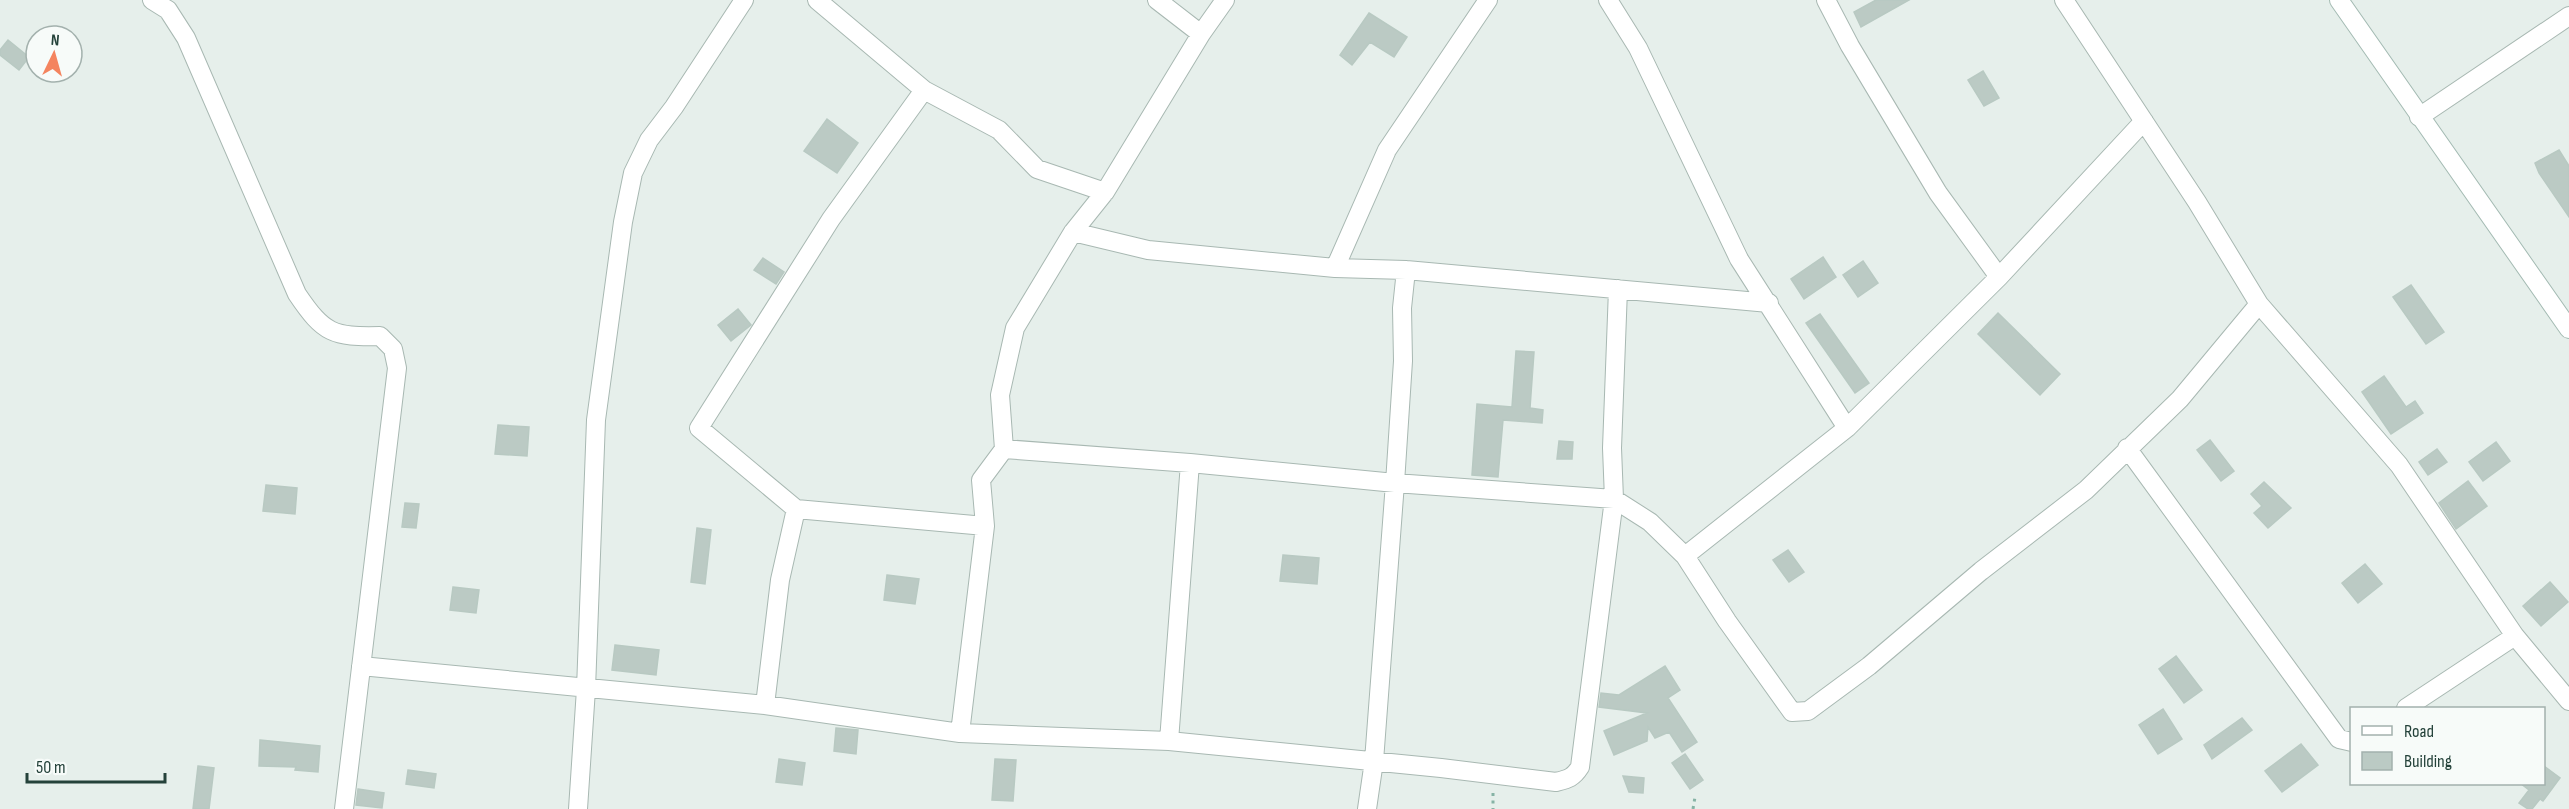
<svg xmlns="http://www.w3.org/2000/svg" width="2569" height="809" font-family="'Sofia Sans Condensed',sans-serif">
<style>
.building{fill:#bbcac4;stroke:#b8c9c2;stroke-width:1.5}
.lines{fill:none;stroke-linecap:round;stroke-linejoin:round}
.street-casing{stroke:#a8b8b2;stroke-width:20}
.secondary-casing{stroke:#a4bbb3;stroke-width:20}
.path{stroke:#86b3a5;stroke-width:3;stroke-dasharray:3 4.5;stroke-linecap:butt}
.street{stroke:#fff;stroke-width:18}
.secondary{stroke:#fff;stroke-width:18}
</style>
<rect width="100%" height="100%" fill="#e6efeb"/>
<path class="building" d="M1876,0h33l-48,27 -7,-15z
M1369,13l38,24 -13,20 -24,-15 -18,23 -12,-10z
M8,40l21,17 -10,13 -19,-15v-5z
M1983,71l16,27 -15,8 -16,-26z
M827,119l31,24 -21,30 -33,-22z
M2559,150l10,16v51l-30,-44 -4,-10z
M1823,257l13,20 -32,22 -13,-20z
M763,258l21,14 -8,12 -22,-14z
M1863,261l15,22 -20,14 -15,-22z
M2411,285l33,47 -18,12 -33,-47z
M738,309l13,16 -20,16 -13,-16z
M1998,313l62,61 -20,21 -62,-61z
M1820,314l49,69 -14,10 -49,-70z
M1516,351l18,1 -4,56 13,2 -1,13 -39,-3 -5,57 -26,-2 5,-71 35,3z
M2384,376l22,31 9,-6 8,12 -32,21 -29,-42z
M498,425l31,2 -2,29 -32,-2z
M2210,440l24,31 -13,10 -24,-31z
M1559,441l14,1 -1,17h-15z
M2496,442l14,19 -27,20 -14,-19z
M2437,449l10,13 -19,13 -9,-13z
M2468,481l19,25 -31,23 -17,-26z
M2264,482l27,26 -23,20 -14,-15 8,-7 -11,-12z
M266,485l31,3 -2,26 -32,-3z
M405,503l14,1 -3,24 -14,-1z
M697,528l14,2 -6,54 -14,-2z
M1788,550l16,22 -15,10 -16,-22z
M1283,555l36,3 -2,26 -37,-3z
M2365,564l17,20 -24,19 -16,-20z
M887,575l32,4 -4,25 -31,-4z
M2550,582l18,20 -27,24 -18,-20z
M453,587l26,3 -3,23 -26,-3z
M615,645l44,5 -3,25 -44,-5z
M2176,656l26,34 -18,13 -25,-34z
M1665,666l15,24 -12,8 29,44 -15,10 -13,-20 -14,6 -7,-11 -1,14 -33,14 -10,-24 43,-18 -48,-6 2,-14 18,2z
M2163,709l19,30 -24,15 -19,-29z
M2242,718l10,12 -40,29 -8,-14z
M836,728l22,2 -2,24 -22,-3z
M260,740l60,6 -2,26 -23,-2 1,-3 -37,-1z
M2301,744l17,21 -36,27 -17,-21z
M1685,754l18,26 -13,9 -18,-26z
M779,759l26,4 -3,22 -26,-3z
M995,759l21,1 -3,41 -21,-1z
M198,766l16,2 -5,41h-16z
M2544,766l16,12 -17,23 -3,-2 -8,10h-4l-9,-6 10,-13 -9,-7h24z
M408,770l28,4 -2,14 -28,-4z
M1623,776l21,2 -1,15 -14,-1z
M358,789l26,4 -2,15 -26,-3z"/>
<g class="lines">
<defs>
<path id="street" d="M152,0l16,10 18,28 111,256c27,40 36,43 83,42l13,13 4,19 -53,441
M817,0l107,90 75,40 38,39 68,23
M1157,0l44,34
M1608,0l30,48 101,211 108,169
M1826,0l24,46 88,147 61,84
M2064,0l133,202 62,102 140,161 116,171 54,65
M924,90l-93,129 -132,209 97,81 189,17
M2419,117l150,-101
M1073,232l75,18 187,18 71,2 363,33
M1335,268l52,-118 101,-150
M2127,448l212,291 13,3
M1004,449l186,14 205,20 219,16 36,23 35,34 42,65 65,91 16,-1 61,-45 112,-95 105,-81 94,-91 79,-95
M1685,556l162,-128 152,-151 145,-156
M361,666l404,39 195,28 209,8 272,27 115,14c12,-3 17,-4 24,-15l34,-268 -2,-51 6,-159
M765,705l15,-125 16,-71
M2406,708l109,-72
M960,733l25,-207 -4,-46 23,-31 -4,-54 15,-67 58,-96 32,-40 96,-158 24,-34
M1169,741l21,-278
M578,809l8,-120 10,-269 27,-198 10,-49 16,-33 25,-33 70,-107
M1367,809l7,-48 21,-278 8,-122 -1,-53 4,-38"/>
<path id="secondary" d="M2339,0l230,329"/>
</defs>
<use href="#street" class="street-casing"/>
<use href="#secondary" class="secondary-casing"/>
<path class="path" d="M1493,793v16
M1693,809l2,-12"/>
<use href="#street" class="street"/>
<use href="#secondary" class="secondary"/>
</g>
<rect x="2350" y="707" width="195" height="78" fill="#f7fbf9" stroke="#a3b1ad" stroke-width="1.5"/>
<rect x="2362" y="726" width="30" height="9" fill="#ffffff" stroke="#a3b1ad" stroke-width="1.5"/>
<text x="2404" y="737" font-size="18" fill="#24423a">Road</text>
<rect x="2362" y="752" width="30" height="18" fill="#bbcac4" stroke="#a3b1ad" stroke-width="1.5"/>
<text x="2404" y="767" font-size="18" fill="#24423a">Building</text>
<g transform="translate(54 54) rotate(5)"><circle r="28" fill="#f7fbf9" stroke="#a3b1ad" stroke-width="1.5"/>
<path d="M0-4.5L10 22L0 15L-10 22Z" fill="#f4845f"/>
<text y="-9" font-size="16" font-weight="bold" text-anchor="middle" fill="#24423a">N</text>
</g>
<path d="M27 773v9h138v-9" fill="none" stroke="#24423a" stroke-width="3"/>
<text x="36" y="773" font-size="18" fill="#24423a" stroke="#f7fbf9" stroke-width="4.5" paint-order="stroke">50 m</text>
</svg>
